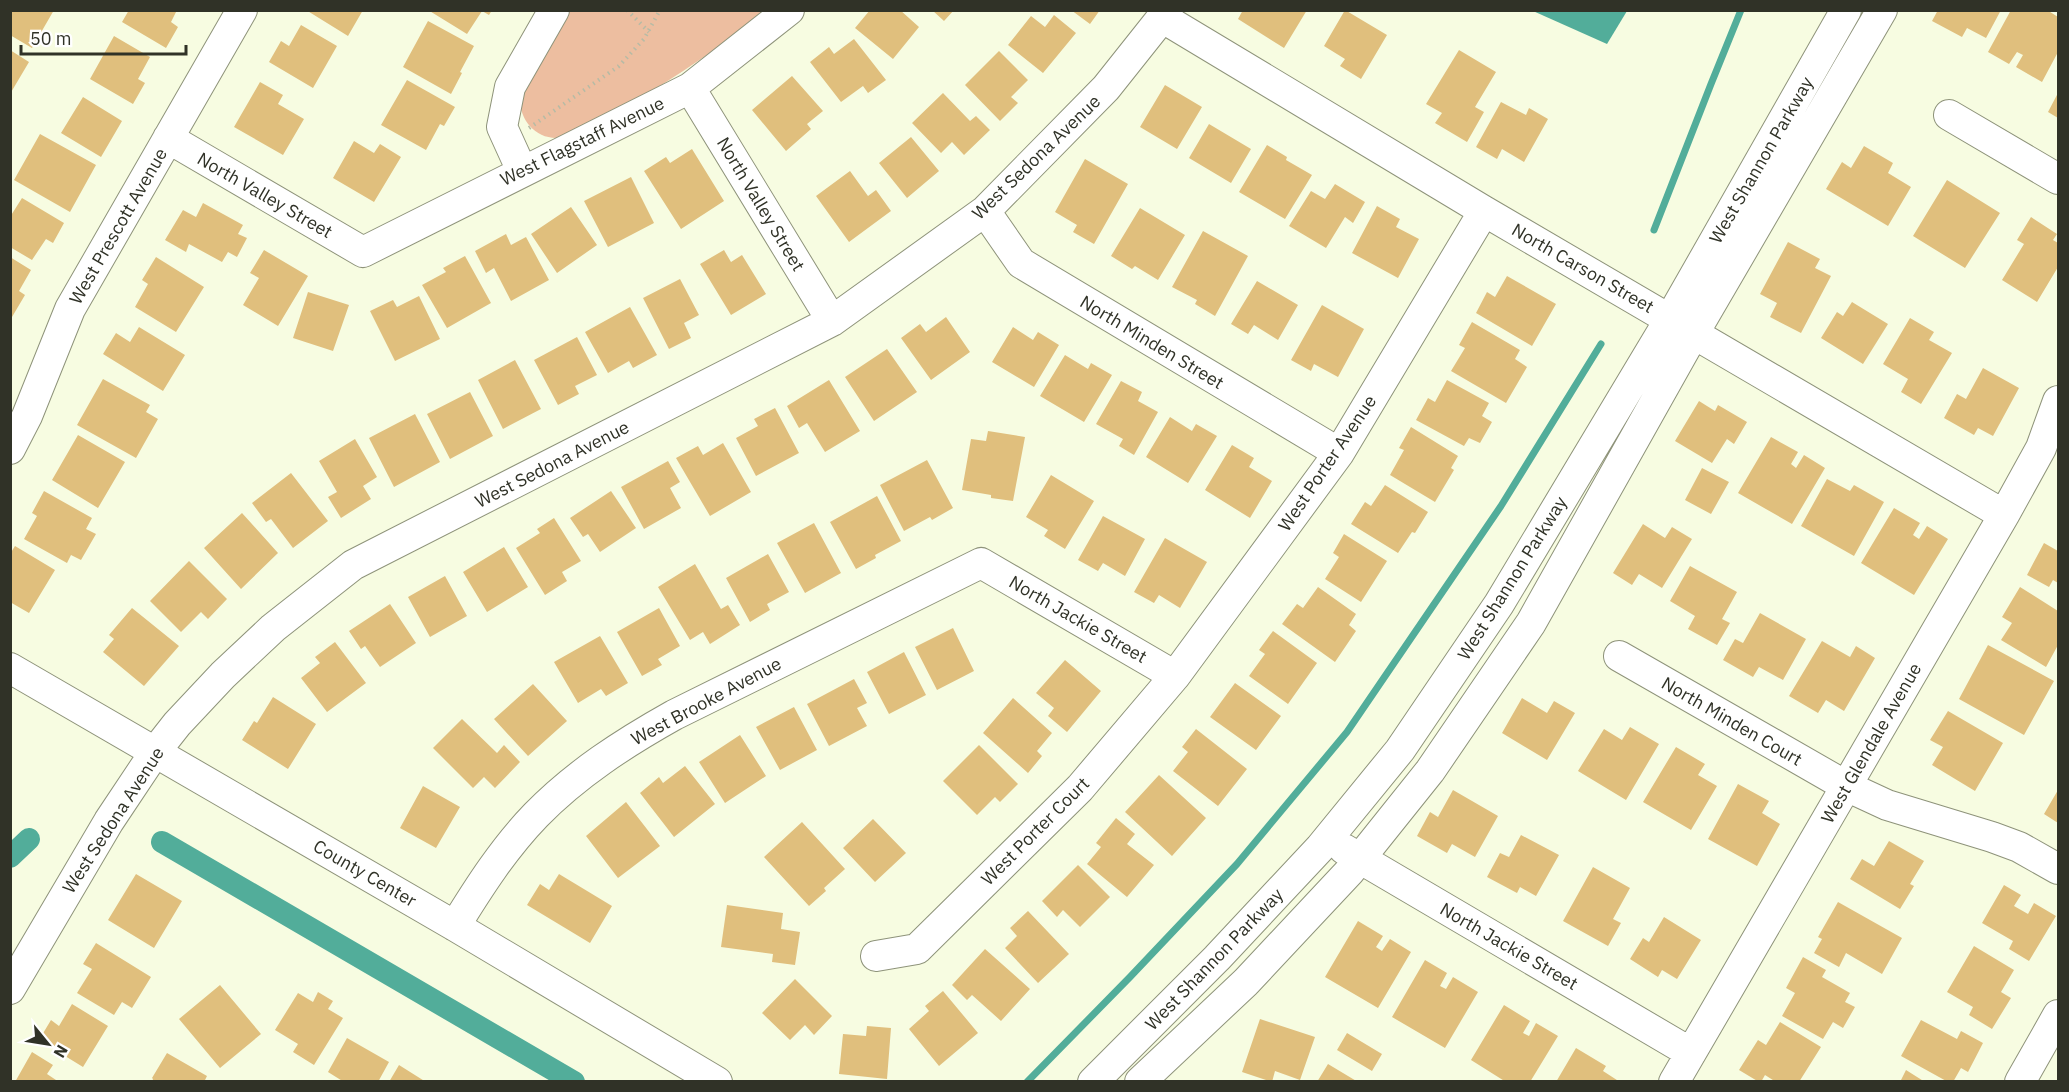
<svg xmlns="http://www.w3.org/2000/svg" width="2069" height="1092" font-family="'IBM Plex Sans',sans-serif">
<style>
.green{fill:#edbea0}
.water{fill:#52ad9a}
.lines{fill:none;stroke-linecap:round;stroke-linejoin:round}
.stream{stroke:#52ad9a;stroke-width:7}
.canal{stroke:#52ad9a;stroke-width:22}
.building{fill:#e0bf7d}
.minor-casing{stroke:#8e937a;stroke-width:32}
.path{stroke:#b7bba5;stroke-width:4;stroke-dasharray:1.5 4.5;stroke-linecap:butt}
.minor{stroke:#fff;stroke-width:30}
.labels{text-anchor:middle;dominant-baseline:central;stroke-width:4.5;stroke-linejoin:round;paint-order:stroke}
.street-label{font-size:18px;fill:#303227;stroke:#fff}
</style>
<rect width="100%" height="100%" fill="#f7fce1"/>
<path class="green" d="M569,11h197c-52,41 -109,80 -168,110 -10,5 -22,14 -33,16 -27,6 -47,-16 -45,-42z"/>
<path class="water" d="M1533,11l94,-1v1l-20,33z"/>
<g class="lines">
<path class="stream" d="M1654,230l57,-146 30,-74
M1027,1082l103,-105 107,-113 110,-132 154,-226 100,-162"/>
<path class="canal" d="M162,842l412,240
M10,857l19,-18"/>
</g>
<path class="building" d="M10,10h44l-22,38 -22,-13z
M129,10h48l-6,12 7,5 -12,21 -44,-26z
M306,10h57l-15,26z
M428,10h64l-3,5 -7,-4 -15,23z
M870,10h30l19,17 -26,32 -38,-31z
M932,10h22l-10,11z
M1071,10h29l-10,14z
M1243,10h64l-23,38 -46,-29z
M1345,10l42,25 -26,44 -21,-13 5,-7 -21,-13z
M1938,10h63l-15,28 -19,-10 -5,9 -30,-16z
M2011,10h36l11,7v35l-16,30 -26,-15 7,-12 -6,-3 -8,12 -21,-12z
M1054,15l22,18 -33,40 -35,-28 23,-29 14,11z
M428,21l46,25 -14,26 2,1 -11,21 -48,-27z
M301,25l36,21 -24,42 -44,-26 12,-21 8,5z
M114,36l36,21 -12,22 7,4 -12,21 -43,-25z
M854,39l32,41 -18,13 -5,-7 -22,16 -31,-40 19,-15 5,7z
M10,50l19,12 -19,32z
M1459,50l37,22 -21,35 9,5 -17,30 -32,-19 7,-10 -16,-9z
M999,51l29,29 -17,17 7,6 -18,18 -35,-36z
M792,76l31,35 -16,13 4,5 -25,22 -34,-41z
M407,80l48,27 -11,19 -4,-2 -14,26 -45,-25z
M260,82l23,13 -5,9 26,15 -21,36 -49,-28z
M1165,85l37,22 -25,42 -37,-22z
M943,93l27,28 6,-5 14,14 -26,25 -12,-13 -11,11 -29,-30z
M2058,93v25l-10,-6z
M83,97l39,24 -21,36 -40,-24z
M1501,102l25,13 3,-7 19,11 -24,43 -22,-13 -5,10 -21,-12z
M1209,124l42,25 -20,34 -42,-25z
M40,134l56,31 -26,47 -56,-32z
M911,137l28,34 -32,27 -28,-35z
M354,141l20,12 6,-9 21,13 -27,45 -41,-24z
M1267,145l20,12 -1,3 26,15 -27,44 -46,-27z
M1864,146l29,17 -5,10 23,14 -23,39 -62,-37 16,-27 9,6z
M692,149l32,52 -43,28 -37,-58 22,-14 4,6z
M1085,159l43,25 -34,60 -21,-12 4,-7 -22,-13z
M850,171l18,25 8,-6 15,21 -42,31 -33,-46z
M631,177l23,46 -46,24 -24,-46z
M1947,180l53,33 -35,55 -52,-32z
M1335,184l30,18 -12,21 -8,-6 -19,31 -37,-22 22,-35 14,8z
M22,198l42,25 -11,20 -7,-4 -14,21 -22,-13v-30z
M203,203l40,22 -5,9 9,4 -10,19 -9,-5 -6,10 -33,-18 -3,8 -21,-12 18,-30 13,7z
M1377,206l23,13 -4,8 23,12 -21,39 -46,-25z
M571,207l26,38 -40,28 -26,-39z
M1140,208l45,27 -27,45 -23,-14 -3,3 -21,-13z
M2031,217l26,17 -4,6 5,3v24l-21,35 -35,-22 22,-36 -7,-4z
M1203,231l45,25 -33,60 -20,-12 2,-4 -25,-13z
M506,234l5,11 15,-8 23,43 -38,21 -17,-33 -8,5 -11,-22z
M1788,242l32,17 -5,9 16,8 -30,57 -31,-16 7,-14 -17,-9z
M264,250l44,26 -30,50 -35,-21 16,-27 -9,-5z
M724,250l7,12 11,-7 24,39 -35,21 -31,-51z
M465,256l26,47 -44,25 -25,-43 24,-13 -3,-4z
M10,257l21,13 -12,21 6,4 -13,22 -2,-1z
M156,257l48,30 -28,45 -41,-25 13,-23 -6,-4z
M1507,276l49,28 -24,42 -56,-33 11,-21 8,5z
M680,279l19,36 -15,8 7,15 -22,11 -26,-51z
M1257,281l41,24 -20,35 -24,-15 -6,9 -17,-10z
M308,292l41,13 -16,46 -40,-13z
M419,296l21,43 -45,22 -25,-50 23,-11 4,7z
M1852,302l36,22 -25,40 -42,-26 16,-26 6,4z
M1322,305l42,24 -26,48 -24,-13 -3,7 -20,-11z
M630,307l27,48 -24,13 -4,-7 -21,12 -23,-41z
M946,317l24,35 -39,28 -30,-42 19,-14 6,8z
M1910,318l24,14 -5,8 23,13 -31,51 -20,-12 7,-13 -25,-15z
M1472,322l48,28 -5,9 12,8 -21,36 -55,-32 14,-23 -6,-3z
M139,327l46,28 -22,36 -60,-37 13,-21 14,9z
M1013,327l20,13 5,-8 21,13 -25,42 -42,-25z
M577,337l20,38 -22,11 4,8 -21,11 -24,-45z
M887,349l30,43 -43,29 -29,-44z
M1065,355l23,14 3,-6 21,12 -28,47 -44,-26z
M515,360l26,49 -38,20 -25,-49z
M1983,368l36,20 -26,48 -15,-8 -4,7 -30,-17 13,-24 9,5z
M103,379l47,26 -4,7 12,7 -22,39 -59,-33z
M829,380l31,51 -35,21 -18,-29 -8,5 -12,-22z
M1447,380l42,23 -7,13 10,6 -12,21 -11,-5 -5,8 -48,-26 12,-22 7,4z
M1121,381l21,11 -4,9 20,11 -24,43 -15,-9 4,-7 -27,-15z
M470,392l23,44 -43,23 -23,-45z
M1699,401l16,10 3,-6 29,17 -13,22 -7,-5 -15,24 -37,-22z
M775,408l24,45 -43,23 -20,-38 22,-12 -4,-7z
M415,414l25,48 -46,25 -25,-49z
M1170,417l22,14 4,-7 21,12 -29,47 -42,-26z
M1411,427l47,29 -7,12 3,2 -19,32 -45,-27 14,-25 -5,-2z
M988,431l37,6 -12,64 -22,-3v-3l-29,-5 9,-51 15,2z
M78,435l47,27 -27,46 -46,-28z
M1771,437l27,15 -7,12 5,4 8,-13 21,13 -33,56 -54,-31z
M355,439l22,38 -14,9 8,13 -30,19 -13,-21 9,-5 -18,-31z
M723,443l28,49 -41,24 -34,-58 22,-12 5,9z
M1232,445l22,13 -5,9 23,14 -22,37 -45,-28z
M927,460l26,48 -21,12 -2,-3 -26,14 -24,-46z
M668,461l12,21 -10,6 11,20 -37,21 -23,-42z
M1702,468l27,14 -18,32 -26,-14z
M291,473l37,48 -35,27 -22,-29 -5,3 -14,-19z
M1051,475l43,26 -29,48 -21,-13 4,-6 -22,-13z
M1827,479l23,12 4,-6 30,17 -30,54 -53,-30z
M1385,485l43,27 -13,21 -3,-1 -14,21 -47,-29 14,-22 6,4z
M44,491l48,27 -6,11 10,5 -15,26 -10,-5 -4,8 -43,-24 13,-23 -5,-3z
M611,491l25,37 -36,24 -12,-18 -5,3 -13,-19z
M877,496l24,45 -26,14 1,3 -20,11 -26,-47z
M1894,508l26,15 -7,12 6,4 8,-13 21,13 -34,56 -53,-32z
M242,513l36,40 -37,36 -37,-41z
M1103,516l42,23 -20,37 -22,-13 -5,8 -20,-11z
M554,518l27,43 -19,11 5,9 -22,14 -29,-47 24,-15 -3,-4z
M814,523l27,50 -36,20 -28,-50z
M1643,524l22,14 7,-11 20,12 -30,49 -23,-14 -7,11 -19,-12z
M1344,534l43,27 -26,41 -36,-23 14,-22 -6,-4z
M1165,538l42,24 -27,46 -21,-13 -5,8 -20,-11z
M2044,543l14,8v32l-5,-3 -4,7 -22,-12z
M15,546l40,24 -26,43 -19,-11v-48z
M504,547l24,40 -41,25 -24,-40z
M768,554l21,38 -22,12 3,6 -20,12 -24,-44z
M189,561l38,38 -19,20 -7,-7 -20,20 -31,-31z
M695,564l26,45 7,-4 12,20 -30,19 -7,-12 -13,8 -32,-53z
M1690,566l47,26 -15,27 8,4 -13,22 -29,-16 7,-13 -25,-15z
M445,576l22,40 -37,21 -22,-40z
M1318,587l38,27 -7,11 7,6 -21,31 -53,-38 15,-20 6,4z
M2020,587l38,24v34l-12,22 -45,-27 11,-17 -10,-6z
M390,604l26,39 -36,24 -15,-21 -4,3 -12,-18z
M132,608l47,38 -35,40 -41,-34 11,-13 -5,-4z
M659,608l21,38 -22,13 4,6 -20,11 -25,-44z
M1760,613l46,26 -23,41 -24,-13 -6,10 -30,-17 12,-21 8,4z
M953,628l21,43 -37,19 -22,-43z
M1273,631l44,32 -29,41 -39,-28 16,-22 -6,-4z
M600,636l28,47 -22,13 -5,-7 -23,14 -24,-41z
M1822,641l28,16 6,-11 19,12 -31,53 -18,-11 -8,13 -29,-17z
M335,642l31,41 -39,29 -26,-34 19,-15 -5,-6z
M1988,645l66,36 -30,54 -65,-36z
M904,652l22,43 -37,19 -22,-42z
M1065,660l36,31 -34,41 -19,-16 6,-8 -18,-15z
M854,679l13,24 -10,5 10,18 -38,20 -22,-42z
M1235,683l46,33 -25,34 -46,-33z
M533,684l34,37 -39,35 -34,-37z
M273,697l43,27 -28,45 -46,-29 12,-19 3,2z
M1013,698l39,35 -15,18 5,5 -14,17 -45,-40z
M1522,698l25,15 7,-12 21,12 -28,47 -45,-27z
M794,707l23,43 -37,20 -24,-43z
M1948,711l55,32 -28,48 -43,-26 11,-18 -13,-7z
M462,719l35,34 7,-8 16,17 -25,26 -11,-11 -11,11 -40,-40z
M1630,727l29,17 -33,56 -48,-29 26,-42 18,11z
M1196,729l51,40 -29,37 -45,-35 15,-19 -6,-5z
M740,735l26,41 -41,27 -26,-41z
M979,745l39,39 -18,18 -5,-5 -18,18 -34,-34z
M1676,747l29,17 -7,11 19,11 -26,44 -48,-28z
M685,766l30,38 -41,33 -34,-44 19,-16 4,6z
M1159,775l47,43 -34,38 -47,-44z
M1738,784l31,17 -7,12 18,11 -23,42 -49,-27z
M423,786l37,21 -24,41 -36,-20z
M1453,790l45,26 -23,41 -23,-13 -5,9 -30,-17 13,-24 8,5z
M2058,790v33l-14,-9z
M626,802l34,44 -42,32 -32,-42z
M1116,818l19,16 -8,10 27,21 -27,32 -40,-33 14,-17 -5,-4z
M873,819l33,34 -31,29 -32,-34z
M802,822l43,47 -21,19 2,3 -17,15 -45,-49z
M1521,835l38,20 -23,41 -16,-9 -3,6 -30,-16 13,-24 9,4z
M1889,841l35,20 -14,23 4,2 -14,23 -50,-30 12,-20 12,7z
M1078,865l32,32 -30,30 -17,-17 -6,7 -15,-16z
M1593,867l37,21 -17,31 8,4 -13,23 -45,-25z
M136,874l46,27 -28,47 -46,-28z
M559,874l53,32 -22,37 -63,-38 13,-21 9,6z
M2004,885l17,10 -7,11 14,8 6,-11 22,13 -27,45 -20,-12 4,-8 -31,-18z
M1838,902l64,36 -20,36 -36,-21 -7,14 -25,-14 8,-14 -4,-2z
M727,905l56,8 -2,16 19,3 -5,33 -23,-3 1,-8 -52,-7z
M1028,911l41,43 -31,29 -33,-35 12,-12 -7,-8z
M1664,917l37,23 -24,39 -15,-9 -4,7 -28,-18 13,-21 6,4z
M1358,921l25,15 -7,11 6,4 8,-12 21,13 -33,56 -53,-31z
M96,943l55,34 -19,31 -10,-6 -8,13 -37,-22 15,-24 -9,-5z
M1974,946l40,24 -13,22 10,6 -19,31 -23,-14 4,-8 -26,-15z
M985,949l45,40 -29,32 -29,-26 -5,5 -15,-15z
M1803,957l23,13 -4,7 28,16 -5,9 10,5 -12,21 -10,-6 -10,17 -41,-23 13,-23 -9,-5z
M1425,960l22,13 -7,13 6,3 7,-12 25,15 -33,56 -53,-31z
M795,979l37,37 -18,19 -9,-10 -15,15 -28,-27z
M220,985l41,49 -41,34 -41,-49z
M943,991l35,42 -39,33 -30,-37 20,-18 -4,-5z
M318,992l15,9 -5,8 15,9 -29,47 -21,-13 5,-8 -23,-14 23,-37 15,9z
M72,1004l36,22 -25,41 -44,-27 12,-20 8,6z
M1504,1005l26,16 -7,12 6,3 7,-13 22,13 -28,46h-24l-35,-22z
M1260,1019l55,18 -15,43 -25,-9 -3,11 -30,-10z
M1921,1020l36,19 4,-8 22,12 -15,29 -7,-4 -8,14h-5l-47,-26z
M1780,1022l41,25 -22,35h-23l-11,-7 -4,7h-2l-20,-12 19,-30 8,5z
M867,1026l24,2 -4,51 -48,-5 4,-40 23,2z
M1347,1033l35,21 -10,17 -35,-21z
M347,1038l42,24 -11,20h-34l-16,-10z
M1576,1048l30,18 -3,5 17,11h-64z
M32,1052l21,13 -6,9 12,8h-44z
M167,1053l40,23 -3,6h-52l1,-3 -1,-1z
M1328,1064l30,18h-41z
M399,1065l27,17h-37z
M1906,1070l19,12h-25z"/>
<g class="lines">
<defs>
<path id="minor" d="M1163,18l321,193 520,304
M690,88l142,233
M1949,115l109,64
M168,138l195,114 327,-164 99,-78
M522,171l-20,-44 8,-40 44,-77
M985,211l36,52 318,190
M10,449l17,-33 43,-107 172,-299
M1619,656l227,130 41,19 105,32 27,10 39,22
M10,668l445,258 262,156
M1344,849l347,204
M455,926c24,-39 49,-78 81,-111 40,-41 88,-72 138,-100l307,-152 194,113
M876,956l41,-7 163,-161 95,-112 164,-223 145,-242
M10,989l99,-168 46,-69 22,-28 46,-49 50,-47 80,-63 479,-244 153,-110 121,-123 62,-78
M1093,1082l124,-124 103,-110 80,-98 99,-146 171,-285 176,-309
M1140,1082l106,-100 104,-111 80,-100 101,-148 163,-290 188,-323
M1674,1082l330,-567 37,-67 17,-47
M2020,1082l38,-67"/>
</defs>
<use href="#minor" class="minor-casing"/>
<path class="path" d="M627,10l22,22
M529,128l90,-62 25,-27 16,-29"/>
<use href="#minor" class="minor"/>
</g>
<g class="labels">
<g class="street-label">
<text transform="translate(582 141) rotate(-26)">West Flagstaff Avenue</text>
<text transform="translate(1036 157) rotate(-44)">West Sedona Avenue</text>
<text transform="translate(1761 160) rotate(-60)">West Shannon Parkway</text>
<text transform="translate(265 195) rotate(30)">North Valley Street</text>
<text transform="translate(761 204) rotate(59)">North Valley Street</text>
<text transform="translate(118 226) rotate(-60)">West Prescott Avenue</text>
<text transform="translate(1583 268) rotate(30)">North Carson Street</text>
<text transform="translate(1152 342) rotate(31)">North Minden Street</text>
<text transform="translate(1327 463) rotate(-56)">West Porter Avenue</text>
<text transform="translate(552 464) rotate(-27)">West Sedona Avenue</text>
<text transform="translate(1512 578) rotate(-58)">West Shannon Parkway</text>
<text transform="translate(1078 619) rotate(30)">North Jackie Street</text>
<text transform="translate(706 701) rotate(-28)">West Brooke Avenue</text>
<text transform="translate(1732 721) rotate(30)">North Minden Court</text>
<text transform="translate(1871 743) rotate(-60)">West Glendale Avenue</text>
<text transform="translate(113 820) rotate(-57)">West Sedona Avenue</text>
<text transform="translate(1035 831) rotate(-45)">West Porter Court</text>
<text transform="translate(365 873) rotate(30)">County Center</text>
<text transform="translate(1509 946) rotate(30)">North Jackie Street</text>
<text transform="translate(1214 959) rotate(-46)">West Shannon Parkway</text>
</g>
</g>
<rect width="2069" height="1092" fill="none" stroke="#303227" stroke-width="24"/>
<g transform="translate(48 1044) rotate(120)" stroke="#ffffff" stroke-width="4.5" paint-order="stroke">
<path d="M0-4.5L10 22L0 15L-10 22Z" fill="#303227"/>
<text y="-9" font-size="16" font-weight="bold" text-anchor="middle" fill="#303227">N</text>
</g>
<path d="M21 45v9h165v-9" fill="none" stroke="#303227" stroke-width="3"/>
<text x="30" y="45" font-size="18" fill="#303227" stroke="#ffffff" stroke-width="4.5" paint-order="stroke">50 m</text>
</svg>
